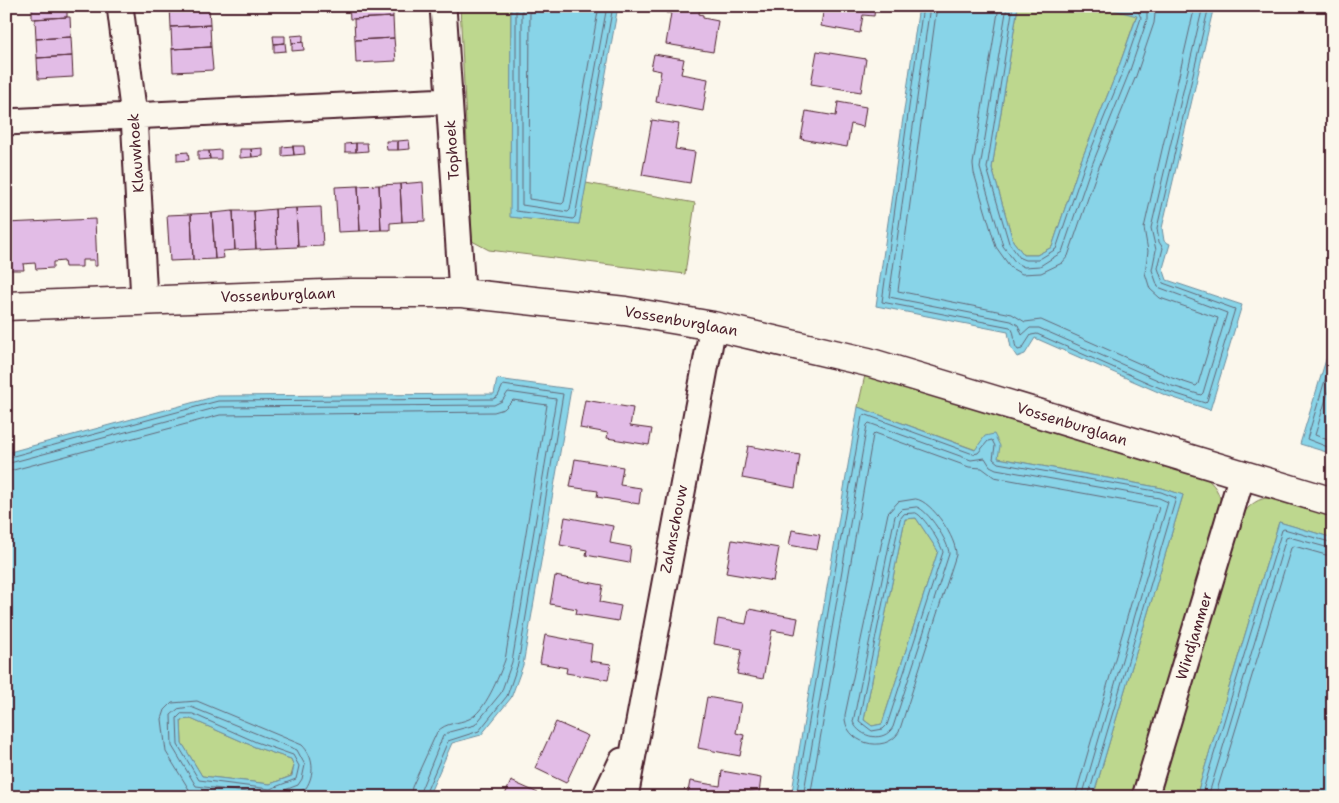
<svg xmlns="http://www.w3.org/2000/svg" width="1339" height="803" font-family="'Shantell Sans',sans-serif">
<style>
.green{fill:#bdd78e;stroke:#847b5c}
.water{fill:#88d4e8;stroke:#6f8c9c;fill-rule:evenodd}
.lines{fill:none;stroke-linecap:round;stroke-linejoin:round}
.shore{stroke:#636777;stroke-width:1}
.building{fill:#e2bce6;stroke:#4a1f2b}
.street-casing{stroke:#4a1f2b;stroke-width:29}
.secondary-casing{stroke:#4a1f2b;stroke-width:31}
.street{stroke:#fbf7ec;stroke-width:25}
.secondary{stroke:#fbf7ec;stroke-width:28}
.labels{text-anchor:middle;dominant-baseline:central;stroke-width:4.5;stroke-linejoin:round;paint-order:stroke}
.street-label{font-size:15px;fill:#4a1f2b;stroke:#fbf7ec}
</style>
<rect width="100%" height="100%" fill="#fbf7ec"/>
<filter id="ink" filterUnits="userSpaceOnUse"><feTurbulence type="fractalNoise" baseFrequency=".02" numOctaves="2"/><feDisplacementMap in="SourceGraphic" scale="10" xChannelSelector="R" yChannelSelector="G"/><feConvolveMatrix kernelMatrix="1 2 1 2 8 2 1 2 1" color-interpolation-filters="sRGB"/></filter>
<g filter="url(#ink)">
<path class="green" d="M460,6h51v211l68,7 7,-41 109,20 -10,71 -196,-24 -17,-9z
M1018,6h80l39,9 -19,54 -39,97 -27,81 -15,8h-13l-11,-14 -21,-73z
M865,375l338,101c12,8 16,16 19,30l-87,291h-42l90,-302 -21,-7 -164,-30 -140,-51z
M1274,497l59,18v23l-54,-16 -83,275h-40l84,-279c10,-14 17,-20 34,-21z
M916,518l22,33 -56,173 -10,2 -8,-6 5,-25 36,-176z
M181,719h10l64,28 36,12 3,7 -3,10 -21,8 -68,-8 -20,-33z"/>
<path class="water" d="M511,6h107l-39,218 -69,-7z
M919,6h99l-26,162 21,73 11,14h13l15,-8 27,-81 39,-97 19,-53 -39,-10h116l-52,222 2,13 6,3 -7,24 4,12 75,25 -32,105 -45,-15 -130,-57 -10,16 -8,3 -6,-9 -3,-16 -132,-26z
M1333,337v117l-33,-10z
M497,379l74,10 -48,276 -12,33 -30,37 -29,8 -24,54h-422v-344l211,-57 277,-2zM191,719l64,28 36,12 3,7 -2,10 -22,8 -68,-8 -20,-33 -1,-23z
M858,407l117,43 10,-14 9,-2 6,12 -2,12 164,30 21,7 -90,302h-302zM916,518l22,33 -56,173 -10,2 -8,-6 5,-25 36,-176z
M1279,522l54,16v259h-137z"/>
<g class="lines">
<path class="shore" d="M516,6v205l57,8 2,-2 38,-211
M522,6v199l46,7 2,-2 37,-204
M530,6l-1,193 33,5 2,-2 35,-196
M923,6l-41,296 128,25c7,6 2,17 8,23l4,-1 9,-14 6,-1 130,57 38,12 2,-2 28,-92 -72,-26 -5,-15 5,-20 -4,-6 -2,-14 52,-222
M930,6l-41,291 122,24 7,4 4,10 8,-7h9l130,57 32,10 2,-2 24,-80 -69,-26 -6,-17 4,-20 -5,-22 52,-222
M937,6l-39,285 114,23 13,8 16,-2 131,58 24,8 2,-2 20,-66 -58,-20 -10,-9 -5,-16 3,-22 -4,-23 51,-222
M999,6l-26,158 1,9 22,74 15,21 11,6 19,-1 21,-10 6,-7 29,-84 39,-96 18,-53 1,-9 -2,-8
M1007,6l-27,162 23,78 13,17 8,4 16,-1 22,-14 28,-82 39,-97 18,-53v-8l-4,-6
M1013,6l-26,162 22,75 11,15 5,2h13l18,-11 28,-82 39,-96 18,-53 -3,-7 -18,-5
M1333,354l-26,85 26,10
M1333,376l-18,59 18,7
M6,458l212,-57 275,-2 5,-3 5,-11 60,9 -45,270 -11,32 -28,35 -31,10 -24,56
M6,464l213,-57 275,-2 8,-4 6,-9 48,7 -44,263 -11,31 -26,32 -26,7 -6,4 -25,61
M6,472l214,-57 274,-3 10,-3 9,-9 34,5 -42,255c-6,16 -20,52 -36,59 -11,5 -23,3 -32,13l-25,55 -2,10
M916,499c16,2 41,40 40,56l-57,177c-14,23 -56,11 -54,-17l43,-202 10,-11z
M917,507c11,3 32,35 32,47l-56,173c-9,16 -33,11 -40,-5l42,-206 7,-7z
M916,513c8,3 25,31 27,39l-56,173 -4,4 -11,2 -13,-10 5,-27 36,-175 4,-5z
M191,707l106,43 8,15 -3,14 -4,6 -26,10 -76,-9 -24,-40 -1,-31 7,-6z
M193,714l63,28 37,13 6,11 -3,13 -26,10 -71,-9 -21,-35 -1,-27 4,-4z
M218,797l-20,-3 -8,-3 -24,-39 -4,-33 3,-9 7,-7 25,-2 105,44c12,12 13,29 4,43l-17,9
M796,797l66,-381 2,-2 109,40 5,-1 10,-12 4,-1 3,6 -2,13 5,4 163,29 15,6 -88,299
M803,797l64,-372 2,-2 102,37 14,-2 5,8 6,3 163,29 9,4 -86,295
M810,797l63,-362 2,-2 94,34 13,1 12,9 165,30 -84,290
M1201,797l81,-267 2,-1 49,14
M1208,797l78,-259 3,-1 44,12
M1215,797l76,-249 3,-2 39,11"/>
</g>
<path class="building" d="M32,6h35v11l-35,2z
M170,6h39l1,19 -39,2z
M349,6h44v11l-43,2z
M667,6h33l-1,8 4,1v3l15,3 -5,31 -47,-8 5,-31h-5z
M824,6h51l-1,10 -11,-1 -3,18 -39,-7z
M67,17h3l1,20 -35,2 -1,-20z
M393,17l1,21 -39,2 -1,-21z
M210,25l1,22 -39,2 -1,-22z
M303,35v7l-11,1 -1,-7z
M273,36h12v7l-11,1z
M71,37l1,19 -35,2 -1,-19z
M394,38l2,23 -40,2 -1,-23z
M303,42l1,8 -12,1v-8z
M285,43l1,8 -12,1v-8z
M211,47l2,23 -40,2 -1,-23z
M817,51l49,8 -5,33 -50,-8z
M654,54l30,5 -3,15 27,5 -5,32 -47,-9 5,-31 -10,-2z
M72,56l1,21 -35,2 -1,-21z
M838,102l28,5 -3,20 -12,-3 -4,23 -46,-8 5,-28 30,5z
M652,120l27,4 -4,25 20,3 -5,31 -48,-8z
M409,140l1,9 -12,1v-9z
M386,141h12v9h-11z
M356,143h11l1,8 -12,1z
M356,143v9h-11v-8z
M293,146h11l1,8 -11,1z
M293,146l1,9 -12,1v-9z
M263,148v8l-11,1 -1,-8z
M240,149h11l1,8 -12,1z
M221,150v9h-11l-1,-8z
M198,151h11l1,8 -12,1z
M188,152l1,8 -12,1v-8z
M423,182l2,39 -23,1 -2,-38z
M400,184l2,38 -12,1v7h-9l-2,-45z
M379,185l2,45 -21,1 -2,-45z
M358,186l2,45 -22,1 -3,-45z
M321,207l2,39 -25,1 -2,-39z
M296,208l2,39 -21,1 -2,-39z
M275,209l2,39 -21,1 -2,-38z
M233,211l2,39 -12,1 1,7 -9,1 -3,-46z
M233,211h21l2,38 -21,1z
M212,213l3,46 -22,1 -2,-46z
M191,214l2,46 -23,1 -3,-46z
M95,219l2,47h-3v-6h-12v7h-17l-1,-6 -11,1v6l-17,1 -1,-6 -12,1 1,6h-18v-47z
M585,400l48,8 -3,18 22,3 -3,16 -42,-7 1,-5 -28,-5z
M748,446l52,9 -5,33 -53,-10z
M575,459l48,8 -3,18 21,3 -2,16 -42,-7 1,-6 -28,-4z
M565,517l48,9 -3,17 21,4 -2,16 -43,-8 1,-5 -27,-5z
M792,530l28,5 -3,15 -28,-5z
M732,540l47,8 -6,33 -47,-8z
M555,576l48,9 -3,17 21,4 -3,15 -42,-7 1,-5 -27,-5z
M749,609l49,9 -3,16 -23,-4 -9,49 -26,-5 5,-25 -28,-5 4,-25 28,5z
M545,635l47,9 -2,17 21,3 -3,16 -42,-7 1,-5 -27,-5z
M707,697l34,6 -5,30 8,2 -4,21 -42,-8z
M556,722l32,14 -22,47 -31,-15z
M722,771l39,7 -2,15 -12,-2 -1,6h-59l3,-16 30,5z
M511,781l27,12 -1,4h-33z"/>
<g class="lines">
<defs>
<path id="street" d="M120,6l14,110 10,183
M443,6l19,287
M6,122l442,-21
M605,797l17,-36
M625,797l88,-471
M1145,797l97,-322"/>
<path id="secondary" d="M6,306l345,-13h111l163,18 88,15 155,36 465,140"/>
</defs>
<use href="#street" class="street-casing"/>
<use href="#secondary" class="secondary-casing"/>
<use href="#street" class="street"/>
<use href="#secondary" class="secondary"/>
</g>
</g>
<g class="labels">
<g class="street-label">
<text transform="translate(452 150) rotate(-94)">Tophoek</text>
<text transform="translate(136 153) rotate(-94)">Klauwhoek</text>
<text transform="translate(278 295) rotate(-2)">Vossenburglaan</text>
<text transform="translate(681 321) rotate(10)">Vossenburglaan</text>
<text transform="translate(1072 424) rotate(17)">Vossenburglaan</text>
<text transform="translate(674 529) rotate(-79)">Zalmschouw</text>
<text transform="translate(1194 636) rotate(-73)">Windjammer</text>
</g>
</g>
<rect width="1339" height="803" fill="none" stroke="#fbf7ec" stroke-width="25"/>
<rect x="12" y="12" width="1314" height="778" fill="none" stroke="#4a1f2b" stroke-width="2" filter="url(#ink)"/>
</svg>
